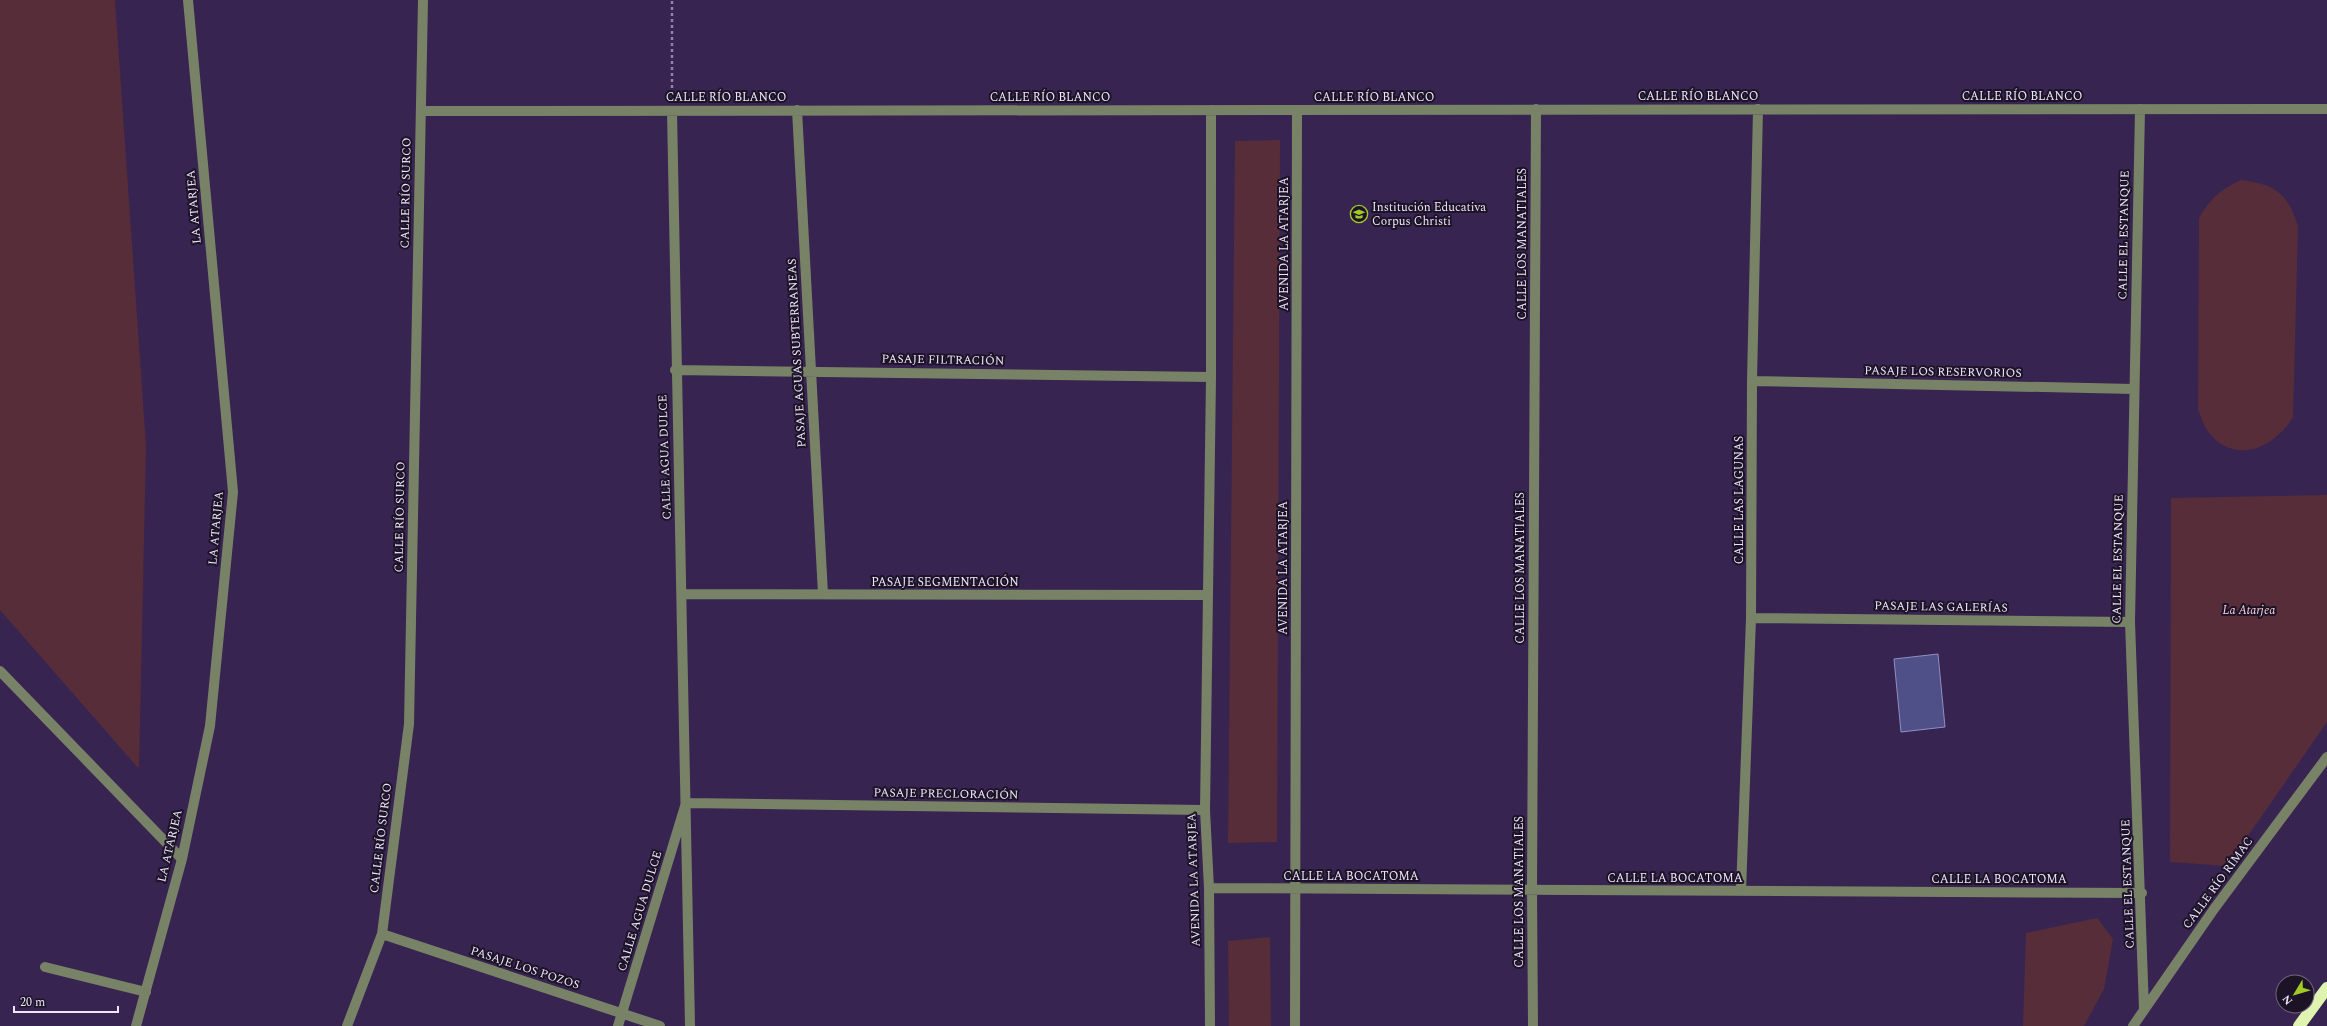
<svg xmlns="http://www.w3.org/2000/svg" width="2327" height="1026" font-family="Spectral,serif">
<style>
.green{fill:#572d39}
.building{fill:#505089;stroke:#8f90c5}
.lines{fill:none;stroke-linecap:round;stroke-linejoin:round}
.path{stroke:#9183a4;stroke-width:2.5;stroke-dasharray:3 3;stroke-linecap:butt}
.minor{stroke:#788267;stroke-width:10}
.highway{stroke:#def4b0;stroke-width:12}
.labels{text-anchor:middle;dominant-baseline:central;stroke-width:4;stroke-linejoin:round;paint-order:stroke}
.street-label{font-size:12px;fill:#eee5fc;stroke:#1c1327}
.poi-label{font-size:12px;fill:#eee5fc;stroke:#1c1327;text-anchor:start}
.park-label{font-size:12px;font-style:italic;fill:#fad0da;stroke:#1c1327}
</style>
<rect width="100%" height="100%" fill="#382450"/>
<path class="green" d="M0,0h115l31,446 -7,323 -139,-159z
M1280,140l-3,702 -49,1 7,-702z
M2241,180c34,4 48,14 57,47l-5,190c-19,32 -61,49 -86,13 -4,-6 -6,-14 -9,-20l1,-192c11,-19 22,-29 42,-38z
M2327,495v227l-100,144 -57,-4 1,-364z
M2097,918l16,21 -9,50 -20,37h-61l3,-93z
M1270,937l1,89h-42l-1,-85z"/>
<path class="building" d="M1938,654l7,73 -44,5 -7,-73z"/>
<g class="lines">
<path class="path" d="M672,88v-88"/>
<path class="minor" d="M2140,109l-10,513 14,387
M797,110l26,484
M421,111l1906,-2
M672,111c4,305 13,610 18,915
M675,370l536,7
M1752,381l382,8
M682,594l525,1
M1751,618l379,4
M0,671l182,188
M1209,888l933,5
M1741,891l10,-273 1,-237 6,-272
M382,934l278,92
M45,967l101,25
M136,1026l46,-167 28,-133 23,-234 -45,-492
M347,1026l35,-92 27,-210 14,-724
M618,1026l68,-223 519,7
M1210,1026l-1,-138 -4,-78 6,-433v-267
M1295,1026l2,-916
M1533,1026l-1,-136 4,-781
M2133,1026l81,-117 113,-152"/>
<path class="highway" d="M2299,1026l28,-38"/>
</g>
<defs>
<symbol id="school-ring" viewBox="-11 -11 22 22"><circle r="9.5" fill="#1c1327" stroke="#a3c927" stroke-width="1.5"/><path d="M0-5L7-2L0 1L-7-2ZM-4 1L0 2.5L4 1V4Q0 6-4 4Z" fill="#a3c927"/></symbol>
</defs>
<g fill-rule="evenodd">
<use href="#school-ring" x="1349" y="204" width="20" height="20"/>
</g>
<g class="labels">
<g class="street-label">
<text x="1698" y="96">CALLE RÍO BLANCO</text>
<text x="2022" y="96">CALLE RÍO BLANCO</text>
<text x="726" y="97">CALLE RÍO BLANCO</text>
<text x="1050" y="97">CALLE RÍO BLANCO</text>
<text x="1374" y="97">CALLE RÍO BLANCO</text>
<text transform="translate(406 193) rotate(-89)">CALLE RÍO SURCO</text>
<text transform="translate(194 207) rotate(-95)">LA ATARJEA</text>
<text transform="translate(2124 235) rotate(-89)">CALLE EL ESTANQUE</text>
<text transform="translate(1284 244) rotate(-90)">AVENIDA LA ATARJEA</text>
<text transform="translate(1522 244) rotate(-90)">CALLE LOS MANATIALES</text>
<text transform="translate(797 353) rotate(-93)">PASAJE AGUAS SUBTERRANEAS</text>
<text transform="translate(943 360) rotate(1)">PASAJE FILTRACIÓN</text>
<text transform="translate(1943 372) rotate(1)">PASAJE LOS RESERVORIOS</text>
<text transform="translate(665 457) rotate(-92)">CALLE AGUA DULCE</text>
<text transform="translate(1739 500) rotate(-90)">CALLE LAS LAGUNAS</text>
<text transform="translate(400 517) rotate(-89)">CALLE RÍO SURCO</text>
<text transform="translate(216 528) rotate(-85)">LA ATARJEA</text>
<text transform="translate(2118 559) rotate(-89)">CALLE EL ESTANQUE</text>
<text transform="translate(1283 568) rotate(-90)">AVENIDA LA ATARJEA</text>
<text transform="translate(1520 568) rotate(-90)">CALLE LOS MANATIALES</text>
<text x="945" y="582">PASAJE SEGMENTACIÓN</text>
<text transform="translate(1941 607) rotate(1)">PASAJE LAS GALERÍAS</text>
<text transform="translate(946 794) rotate(1)">PASAJE PRECLORACIÓN</text>
<text transform="translate(381 838) rotate(-83)">CALLE RÍO SURCO</text>
<text transform="translate(170 846) rotate(-77)">LA ATARJEA</text>
<text x="1351" y="876">CALLE LA BOCATOMA</text>
<text x="1675" y="878">CALLE LA BOCATOMA</text>
<text x="1999" y="879">CALLE LA BOCATOMA</text>
<text transform="translate(1194 880) rotate(-92)">AVENIDA LA ATARJEA</text>
<text transform="translate(2218 883) rotate(-54)">CALLE RÍO RÍMAC</text>
<text transform="translate(2128 884) rotate(-92)">CALLE EL ESTANQUE</text>
<text transform="translate(1519 892) rotate(-90)">CALLE LOS MANATIALES</text>
<text transform="translate(640 911) rotate(-73)">CALLE AGUA DULCE</text>
<text transform="translate(525 968) rotate(18)">PASAJE LOS POZOS</text>
</g>
<g class="poi-label">
<text x="1372" y="207">Institución Educativa<tspan x="1372" dy="14">Corpus Christi</tspan></text>
</g>
<g class="park-label">
<text x="2249" y="610">La Atarjea</text>
</g>
</g>
<g transform="translate(2295 994) rotate(232)"><circle r="19" fill="#1c1327" stroke="#70677c"/>
<path d="M0-3L7 15L0 10L-7 15Z" fill="#a3c927"/>
<text y="-6" font-size="11" font-weight="bold" text-anchor="middle" fill="#eee5fc">N</text>
</g>
<path d="M14 1006v6h104v-6" fill="none" stroke="#eee5fc" stroke-width="2"/>
<text x="20" y="1006" font-size="12" fill="#eee5fc" stroke="#1c1327" stroke-width="3" paint-order="stroke">20 m</text>
</svg>
